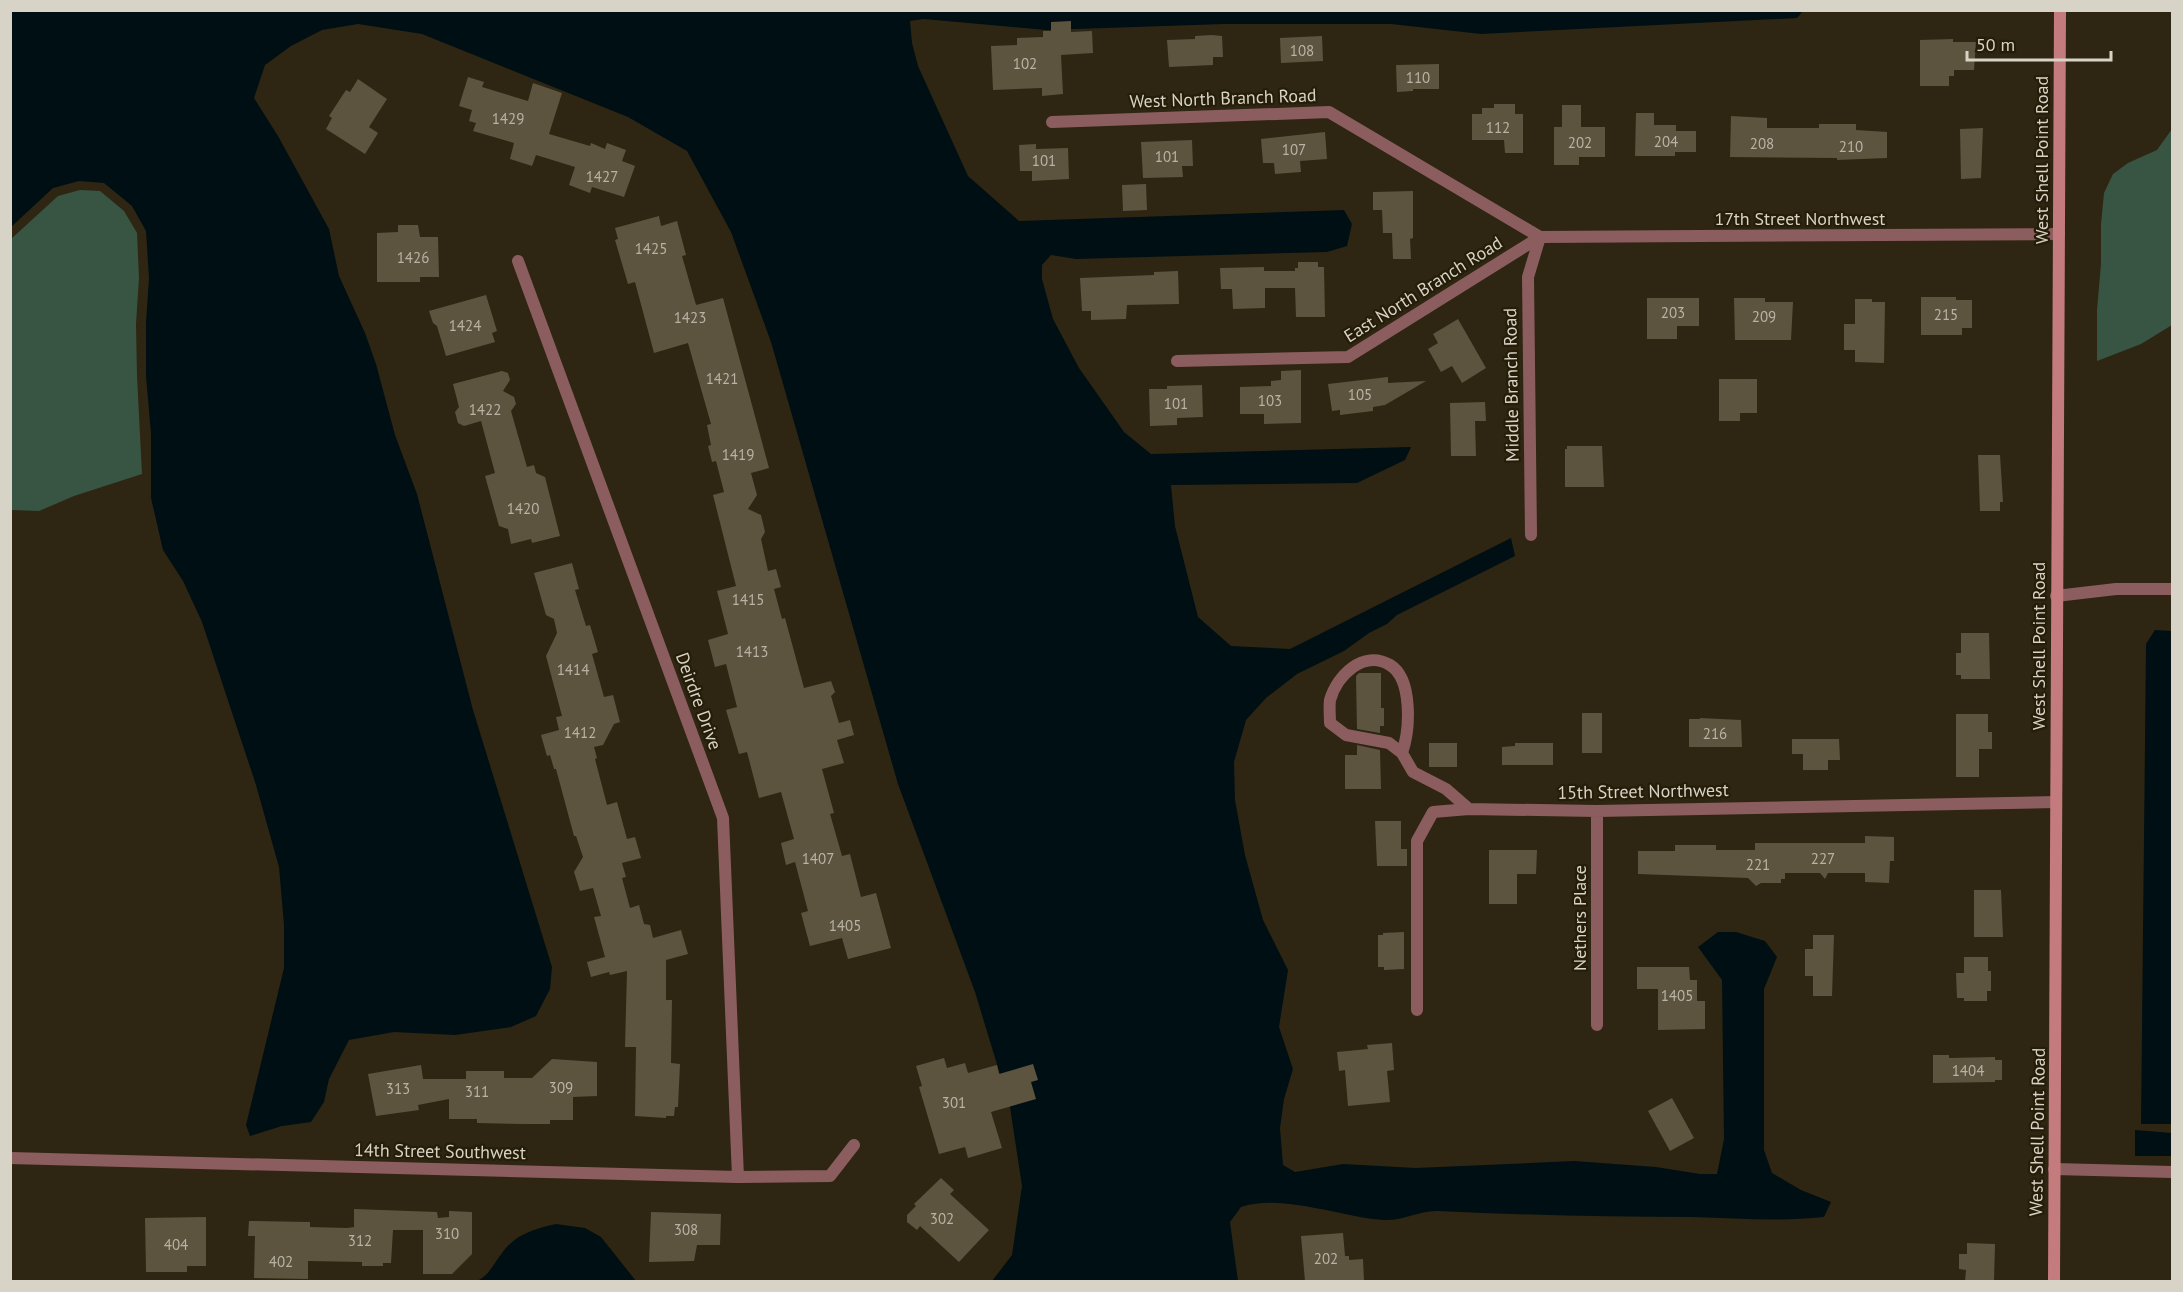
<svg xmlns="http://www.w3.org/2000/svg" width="2183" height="1292" font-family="'PT Sans',sans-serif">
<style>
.green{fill:#385543}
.water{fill:#000f13}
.building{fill:#5d543f}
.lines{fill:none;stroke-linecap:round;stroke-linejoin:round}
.street{stroke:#8c5d5f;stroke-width:12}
.secondary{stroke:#c47b7e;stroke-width:12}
.labels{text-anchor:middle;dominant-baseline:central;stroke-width:4.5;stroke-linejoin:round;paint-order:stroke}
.number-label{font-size:15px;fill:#b9b3a5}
.street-label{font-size:18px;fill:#d8d3c7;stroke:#251d08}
</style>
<rect width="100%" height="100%" fill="#2e2612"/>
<path class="green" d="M2172,129v196l-31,19 -44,17v-51l4,-46v-40l3,-31 9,-19 15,-11 29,-13z
M80,190l20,1 24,20 13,22 2,45 -3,46 1,52 5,98 -68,22 -35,15 -28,-1v-271l47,-43z"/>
<path class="water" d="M11,11h1792l-6,7 -316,16 -90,-10h-167l-178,6 -122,-11 -14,2 2,22 6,23 50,110 51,45 325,-11 8,14 -5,22 -20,6 -251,7 -25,-4 -9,10v14l11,40 26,49 45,64 27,22 260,-7 -6,13 -48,23 -186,2 4,41 23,91 33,29 59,3 221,-111 4,18 -118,59 -10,9 -18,9 -25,18 -47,23 -31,24 -20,22 -12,42 1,38 10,55 18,65 25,50 -9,57 14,42 -9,30 -4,29 3,37 12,7 48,-8 73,4 158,-7 82,6 44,7h17l7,-35 -2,-159 -24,-33 20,-15h18l29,9 12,16 -13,32v161l8,23 29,17 30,12 -7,15c-45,5 -87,1 -132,0 -85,0 -169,-2 -254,-6 -18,-1 -35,10 -54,9 -43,-3 -103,-27 -143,-13l-11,15 8,59h-246l20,-26 10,-69 -12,-79 -35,-115 -77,-208 -127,-442 -40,-110 -44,-81 -59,-34 -206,-83 -64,-10 -36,6 -31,16 -26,19 -11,33 24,38 51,93 10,47 26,57 11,31 19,71 22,59 56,216 79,257 -2,22 -14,27 -25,11 -56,8 -61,-3 -45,8 -20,39 -5,23 -13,20 -29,4 -32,10 -4,-11 38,-157v-43l-5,-58 -23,-82 -54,-163 -19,-41 -20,-31 -12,-52v-64l-5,-58v-53l3,-45 -3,-47 -14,-25 -28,-23 -25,-2 -26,7 -42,39z
M2155,630l17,1v493h-31l5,-480z
M2135,1130l37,3v23h-37z
M556,1224l29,4 16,9 35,44h-159c13,-6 16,-17 25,-28 13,-19 33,-24 54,-29z"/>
<path class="building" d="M1071,21v11l21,-1 1,22 -32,2 2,39 -21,2v-8l-49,2 -2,-44 26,-1v-7l26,-1v-6h8v-9z
M1212,35l10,1 1,21h-10v8l-44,2 -2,-27 28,-1v-3z
M1322,36l1,25 -42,2 -1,-25z
M1953,39v3h23l-2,28h-20v6h-5v10h-29v-46z
M1439,64v25h-26v2l-16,1 -1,-27z
M468,77l16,5 -2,5 46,14 5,-18 29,10 -13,41 41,12 1,-3 14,6 2,-6 19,7 -4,11 13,5 -11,31 -32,-10 -2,6 -21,-8 6,-18 -39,-12 -4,11 -22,-7 4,-16 -41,-12 3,-8 -7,-2 3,-11 -13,-4z
M358,79l29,20 -18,28 9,6 -13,21 -39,-25 6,-11 -3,-2 17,-26 4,2z
M1494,104h21v10h8v39h-18l-1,-13h-32v-26h10v-6h12z
M1562,105h19v22h24v30h-26v8h-25v-38h8z
M1636,113h18v12h22v6h20v21h-21v4h-40z
M1731,116l36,2v10h52v-4h37v6l31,2v26l-50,2v-2l-107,-1z
M1983,128l-2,50 -20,1 -1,-50z
M1325,132l2,27 -27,2 1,11 -26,2 -1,-11h-11l-2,-24z
M1192,140l1,26h-11l1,11 -40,1 -2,-36z
M1036,144v5l32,-1 1,31 -37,2v-10h-12l-1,-26z
M1146,184l1,26 -24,1 -1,-26z
M1413,191v47l-3,1 1,20h-18l-1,-26h-9l-1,-23h-9v-18z
M659,216l2,10 16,-5 9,34 -4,1 14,49 27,-7 46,170 -18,5 6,22 -9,14 13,6 4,17 -4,7 7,32 8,-2 5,18 -7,2 8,30 3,-1 19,70 27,-7 4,11 -4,4 8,27 11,-3 4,15 -17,5 7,23 -22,6 12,44 -4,1 12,42 8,-2 11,43 15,-4 15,55 -43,11 -6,-21 -32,8 -9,-33 7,-2 -13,-49 -9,3 -5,-22 13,-4 -13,-47 -22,6 -12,-46 -8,2 -13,-44 11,-3 -11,-43 -11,3 -7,-27 20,-6 -11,-43 19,-5 -23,-91 11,-3 -8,-31 -4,1 -4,-16 3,-1 -4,-20 4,-1 -23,-81 -34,10 -19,-71 -7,2 -13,-44 3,-1 -3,-11z
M398,225h20l2,12h18l1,40h-19v5h-43v-49l21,-1z
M1298,262h20v5h6l1,50h-29l-1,-29h-30v20l-32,1 -1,-20h-11l-1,-21 44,-1v4h31v-3h3z
M1178,271l1,33 -52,1 -1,14 -35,1v-9h-9l-2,-33 74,-3v-3z
M486,295l11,36 -5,2 3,9 -49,14 -9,-30 -4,-3 -4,-12z
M1921,297h35v3h16v28h-10v7h-41z
M1647,298h52v28h-22v13h-30z
M1734,298h31v4h28l-2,38h-56z
M1855,299h17v3h13l-1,61 -29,-1v-12h-11v-26h11z
M1458,319l28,49 -24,15 -10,-17 -11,6 -13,-23 10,-6 -5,-9z
M1301,370v53l-37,1v-10h-24v-27l31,-1v-5l10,-1v-9z
M502,371l6,2 2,7 -7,11 11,6 2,7 -5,7 16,56 7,-2 2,8 9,4 15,59 -28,7 -1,-4 -20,5 -3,-15 -9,-3 -14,-50 10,-3 -14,-52 -17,5 -6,-3 -3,-11 4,-5 -6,-23z
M1388,377v6l38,-2 -41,24 -12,2v4l-33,4v-5l-8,1 -4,-27z
M1719,379h38v34h-17v8h-21z
M1202,385l1,32 -26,1v7l-27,1 -1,-37h18v-3z
M1485,402l1,19h-11l1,35h-25l-1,-53z
M1567,446h35l2,41h-39v-38h2z
M1978,455h22l3,47h-3v9h-20z
M572,563l7,26 -4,1 11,36 4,-1 8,27 -6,2 12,43 9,-2 7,27 -6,2 -11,21 -9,2 3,11 -2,1 12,46 10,-3 10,37 8,-2 6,21 -19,5 4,14 -4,1 8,30 9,-3 5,19 6,1 3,13 28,-8 7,24 -22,6v40h6l-1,63 9,1 -2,43h-3l-1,9h-8v2l-31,-2 1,-69h-11l2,-76 -17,4 -1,-3 -18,5 -4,-15 18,-5 -11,-40 7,-1 -8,-28 -13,3 -6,-19 9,-15 -7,-21h-2l-18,-67h-2l-4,-14 -3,1 -6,-21 18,-5 -3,-13 6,-1 -16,-60 11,-23 -3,-14 -8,-4 -12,-42z
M1961,633h28l1,46h-29v-4h-5v-22h5z
M1359,673h22v35h3v18h-4v7l-23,-4 -1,-53z
M1582,713h20v40h-20z
M1956,714h32v18h4v17h-13v28h-23z
M1700,718l41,2 1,27h-53v-28h11z
M1792,739h47l1,21h-12v10h-25v-16h-11z
M1429,743h28v24h-28z
M1515,743h38v22h-51v-18l13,-1z
M1357,745l23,5 1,39h-36v-34h12z
M1375,821h26v28h6v17h-30z
M1865,836l29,1v24h-4l-1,22 -24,-1v-9h-37l-3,6 -5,-6h-35v6h-4v4h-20l-5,3 -8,-8 -110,-4v-23h37v-6h41v5h39v-7h110z
M1489,850h48l-1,24h-19v30h-28z
M1974,890h27l2,47h-29z
M1404,932v37l-20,1v-3h-6v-32h5v-2z
M1813,935h21l-2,61h-19v-20h-8v-27h8z
M1964,957h24v14h3v20h-4v10h-23v-3h-7l-1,-25h8z
M1637,967h52l1,13h7v21h8v28l-47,1v-41h-21z
M1392,1043l2,27 -7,1 3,31 -42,4 -3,-36 -6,1 -2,-19 31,-3 -1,-4z
M1933,1055h16v3l46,-1v3h7v20h-7v2l-62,1z
M944,1058l3,10 18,-5 3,10 29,-8 2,9 34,-10 5,16 -7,2 5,17 -45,13 11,36 -34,10 -3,-11 -26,7 -20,-67 3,-1 -6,-20z
M552,1059l45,3v34l-24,1v23h-23v4h-25l-48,-1v-4h-28v-20l-31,6 1,5 -43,6 -8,-42 53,-9 2,14h43v-8h38v7h28z
M1672,1098l22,40 -24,13 -22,-40z
M941,1178l13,12 -4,4 39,36 -30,32 -39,-36 -3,4 -10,-8v-7l9,-9 -2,-2z
M354,1209l83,3 1,6 11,-1v-6l23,1v42l-20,20h-29v-44h-30l-2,33h-8v3h-21v-4l-54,-1v18l-54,-1 1,-42h-7l1,-15 61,1v5l37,1 7,-1z
M651,1212l70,2 -1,31h-23l-3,16 -45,1z
M206,1217v49h-19v6h-41l-1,-54z
M1343,1233l2,23h4v4l14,-1 1,22h-59l-4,-45z
M1967,1243l28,1 -1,37h-29l1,-11 -7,-1v-15h8z"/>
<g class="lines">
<path class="street" d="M1052,122l277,-10 211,125
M1540,237l519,-3
M518,261l205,557 15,359
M1177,361l171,-4 192,-120
M1531,535l-3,-258 12,-40
M2056,596l60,-7h56
M1402,753c8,-23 11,-74 -12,-88 -27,-16 -53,11 -60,35 -1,7 0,16 0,23l16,12 43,8 13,10 11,19 33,17 23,20
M1597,811v214
M1417,1010v-169l16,-29 36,-3 128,2 459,-9
M10,1158l728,19 92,-1 24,-31
M2054,1169l118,3"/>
<path class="secondary" d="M2054,1282l6,-1272"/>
</g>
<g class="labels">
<g class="number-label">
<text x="1302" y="50">108</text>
<text x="1025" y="63">102</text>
<text x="1418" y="77">110</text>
<text x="508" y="118">1429</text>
<text x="1498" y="127">112</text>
<text x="1666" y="141">204</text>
<text x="1580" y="142">202</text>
<text x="1762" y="143">208</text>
<text x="1851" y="146">210</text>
<text x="1294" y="149">107</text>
<text x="1167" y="156">101</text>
<text x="1044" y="160">101</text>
<text x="602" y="176">1427</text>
<text x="651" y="248">1425</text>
<text x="413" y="257">1426</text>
<text x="1673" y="312">203</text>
<text x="1946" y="314">215</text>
<text x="1764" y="316">209</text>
<text x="690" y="317">1423</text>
<text x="465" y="325">1424</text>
<text x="722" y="378">1421</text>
<text x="1360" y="394">105</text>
<text x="1270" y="400">103</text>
<text x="1176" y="403">101</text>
<text x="485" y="409">1422</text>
<text x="738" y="454">1419</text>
<text x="523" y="508">1420</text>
<text x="748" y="599">1415</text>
<text x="752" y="651">1413</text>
<text x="573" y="669">1414</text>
<text x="580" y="732">1412</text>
<text x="1715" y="733">216</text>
<text x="818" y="858">1407</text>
<text x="1823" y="858">227</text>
<text x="1758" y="864">221</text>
<text x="845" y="925">1405</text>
<text x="1677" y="995">1405</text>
<text x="1968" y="1070">1404</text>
<text x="561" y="1087">309</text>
<text x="398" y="1088">313</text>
<text x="477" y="1091">311</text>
<text x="954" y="1102">301</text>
<text x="942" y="1218">302</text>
<text x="686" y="1229">308</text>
<text x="447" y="1233">310</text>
<text x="360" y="1240">312</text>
<text x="176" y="1244">404</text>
<text x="1326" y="1258">202</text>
<text x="281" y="1261">402</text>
</g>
<g class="street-label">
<text transform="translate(1223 98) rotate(-2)">West North Branch Road</text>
<text transform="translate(2041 160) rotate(-90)">West Shell Point Road</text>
<text x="1800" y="218">17th Street Northwest</text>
<text transform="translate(1423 289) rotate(-32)">East North Branch Road</text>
<text transform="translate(1511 385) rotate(-91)">Middle Branch Road</text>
<text transform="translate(2038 646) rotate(-90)">West Shell Point Road</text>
<text transform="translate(699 701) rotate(70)">Deirdre Drive</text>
<text transform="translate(1643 791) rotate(-1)">15th Street Northwest</text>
<text transform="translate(1579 918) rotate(-90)">Nethers Place</text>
<text transform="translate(2037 1132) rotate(-89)">West Shell Point Road</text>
<text transform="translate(440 1151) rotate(1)">14th Street Southwest</text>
</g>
</g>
<rect width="2183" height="1292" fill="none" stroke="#d8d3c7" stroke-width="24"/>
<path d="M1967 51v9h144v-9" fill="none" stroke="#d8d3c7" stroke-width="3"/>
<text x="1976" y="51" font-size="18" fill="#d8d3c7" stroke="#251d08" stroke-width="4.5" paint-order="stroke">50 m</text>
</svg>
